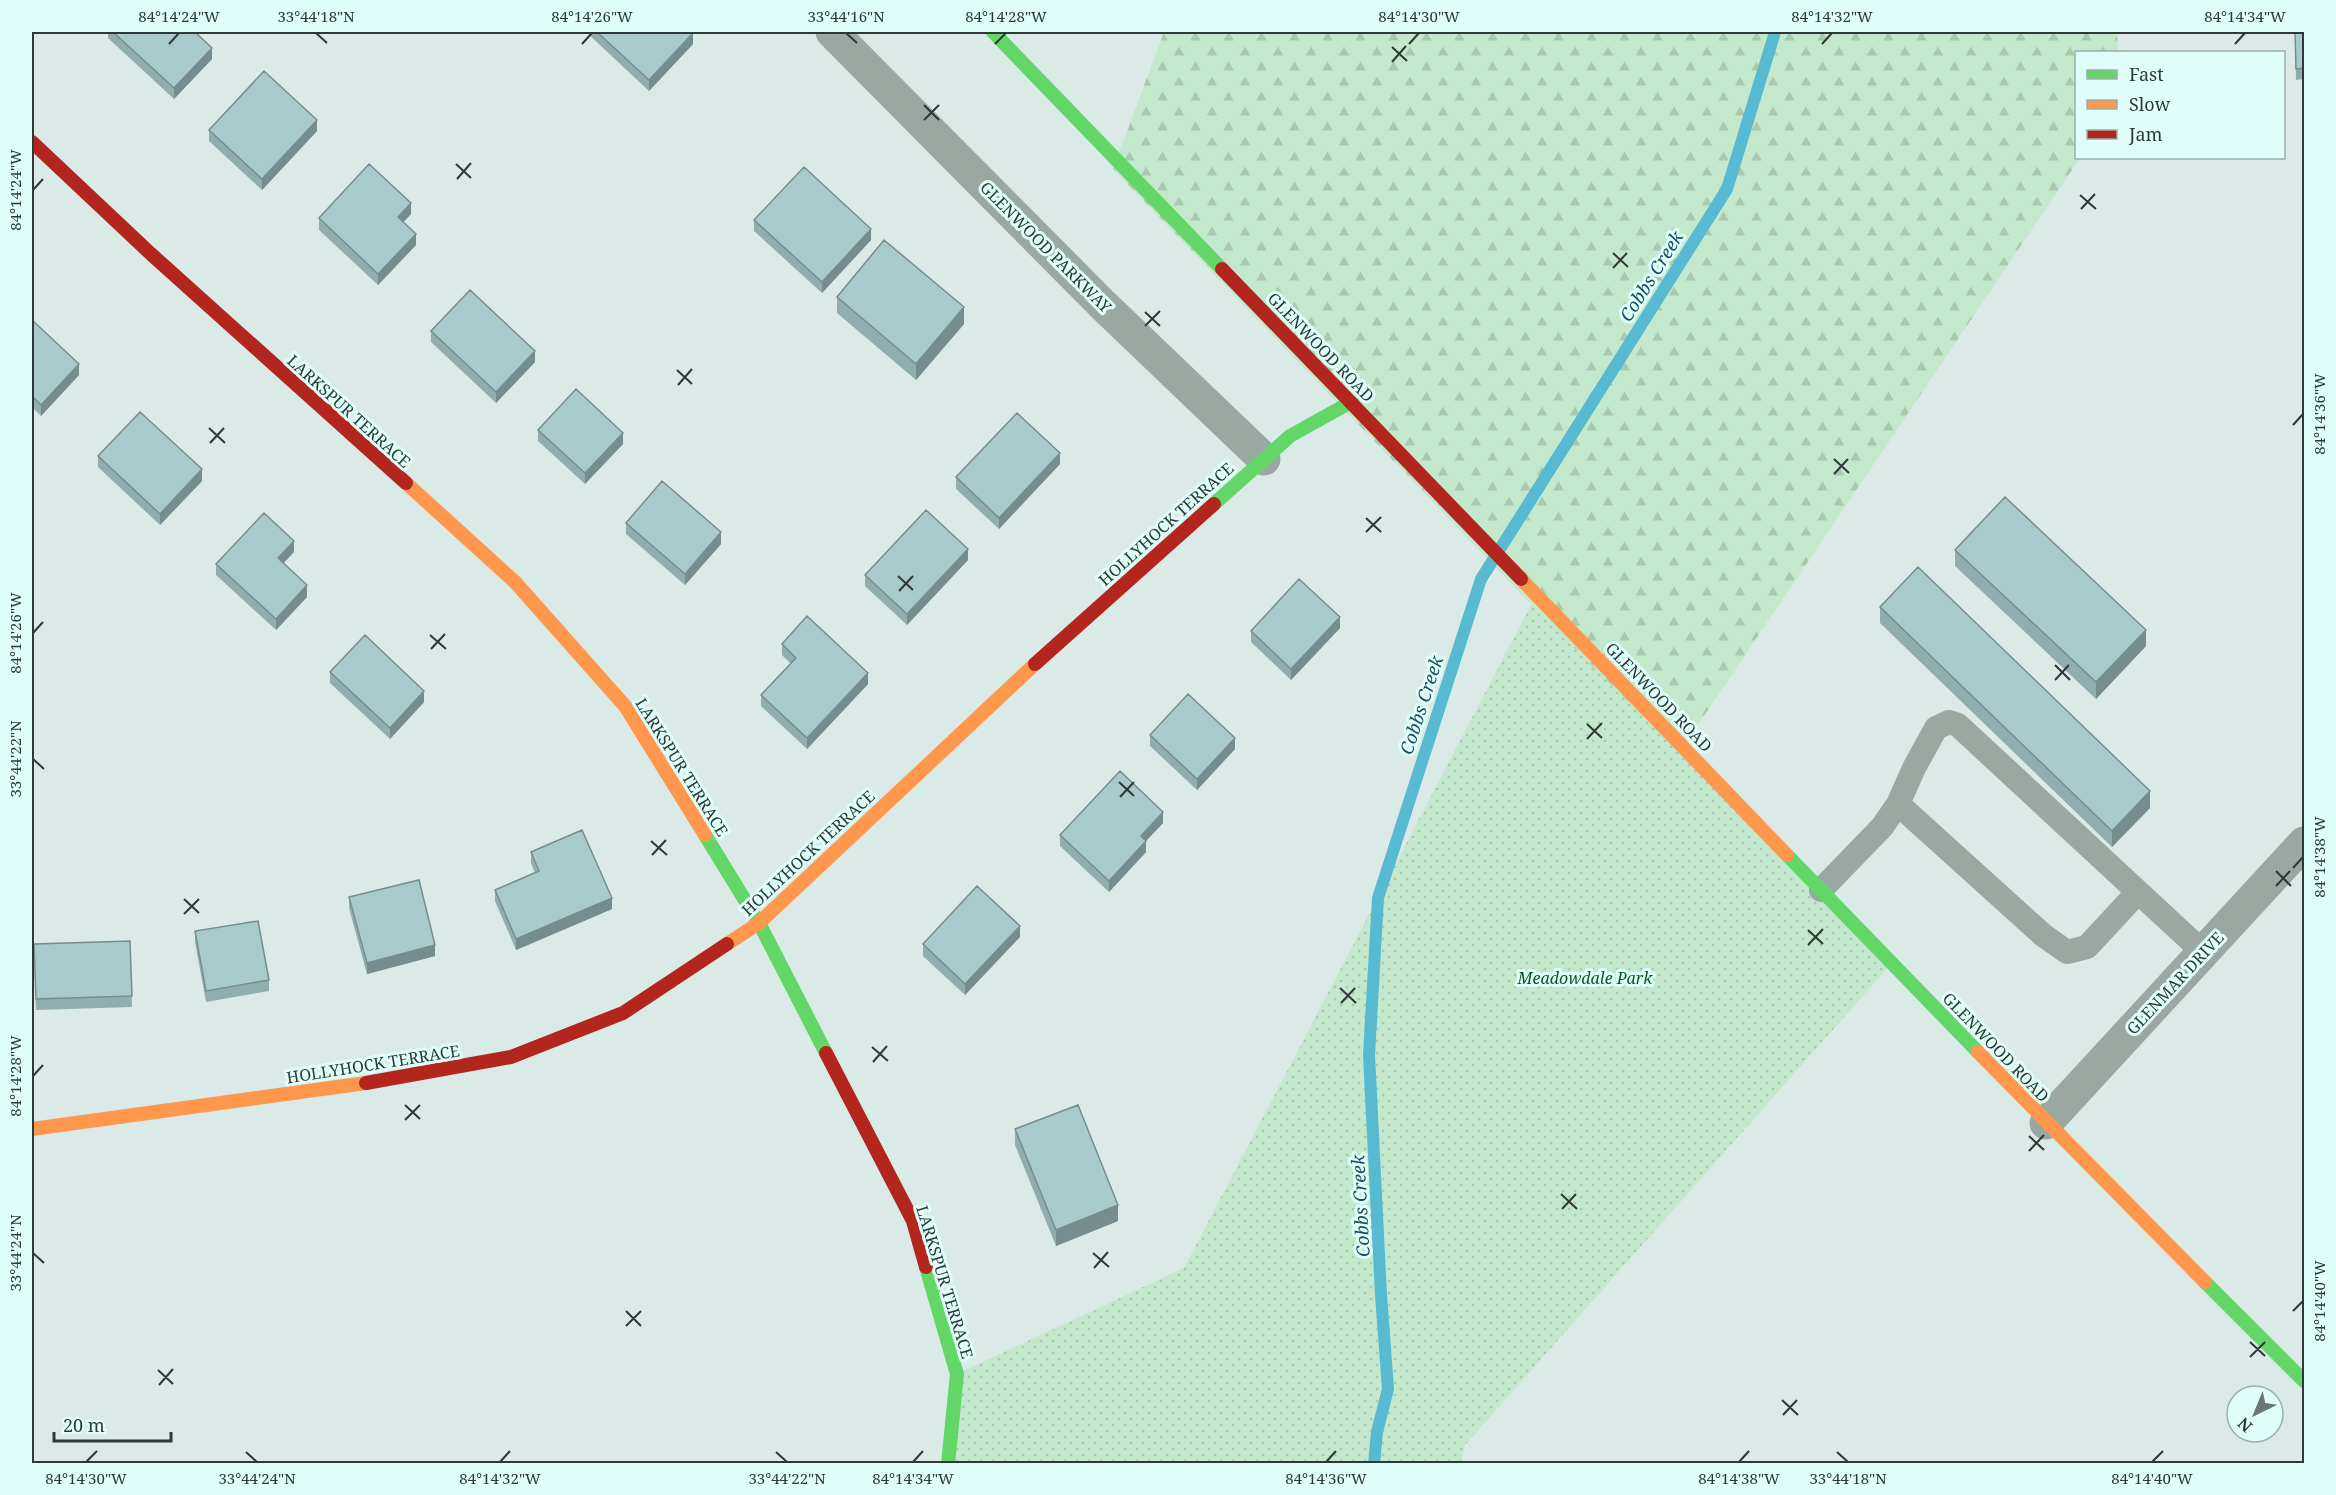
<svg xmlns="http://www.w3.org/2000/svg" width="2336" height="1495" font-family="'Noto Serif',serif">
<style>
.forest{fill:url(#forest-firs)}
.park{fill:url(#park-dots)}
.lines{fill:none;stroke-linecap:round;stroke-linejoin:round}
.stream{stroke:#58bad1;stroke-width:12}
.lane{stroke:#99a9a2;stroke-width:24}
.street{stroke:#99a9a2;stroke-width:33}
.fast{stroke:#63d668;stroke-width:14}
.slow{stroke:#ff974d;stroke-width:14}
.jam{stroke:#b3261e;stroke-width:14}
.wall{fill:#91aeaf}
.shaded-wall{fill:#768d8e}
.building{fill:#a9cacb;stroke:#768d8e;stroke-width:1.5}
.ticks{fill:none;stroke:#2e3937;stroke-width:2}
.labels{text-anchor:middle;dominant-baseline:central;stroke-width:6;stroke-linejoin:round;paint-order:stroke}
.street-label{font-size:16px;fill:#2e3937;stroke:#e0fef9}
.park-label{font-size:16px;font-style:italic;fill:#08591d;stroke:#e0fef9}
.water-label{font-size:18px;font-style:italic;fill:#1c4e5d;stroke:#e0fef9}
.neatline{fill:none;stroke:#2e3937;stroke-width:2}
.ticks-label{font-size:15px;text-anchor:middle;fill:#2e3937}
</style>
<defs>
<pattern id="forest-firs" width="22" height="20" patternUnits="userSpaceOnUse" patternTransform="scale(1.5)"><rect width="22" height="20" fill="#c3e8cc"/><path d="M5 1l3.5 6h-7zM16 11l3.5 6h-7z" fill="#a8c8b0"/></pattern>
<pattern id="park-dots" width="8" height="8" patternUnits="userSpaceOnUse" patternTransform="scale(1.5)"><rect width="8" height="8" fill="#c3e8cc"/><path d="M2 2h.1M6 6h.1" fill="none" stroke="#a8c8b0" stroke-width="1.8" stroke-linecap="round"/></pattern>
</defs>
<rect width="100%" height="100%" fill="#daeae7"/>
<path class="forest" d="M1164,32h953l1,20h-42v106h4l-403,598 -564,-587z"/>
<path class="park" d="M1531,605l361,358 -427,482 -4,18 -513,1 9,-90 227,-106z"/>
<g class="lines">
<path class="stream" d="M1374,1464l3,-32 11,-43 -7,-94 -12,-240 9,-157 103,-319 246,-390 48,-157"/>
<path class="lane" d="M1898,804l145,131 24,17 20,-5 51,-55
M1821,890l61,-63 16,-23 16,-36 22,-40 13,-6 9,3 245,227"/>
<path class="street" d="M832,32l270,272 162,155
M2046,1123l258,-280"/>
<path class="fast" d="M993,32l229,237
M1214,504l76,-68 61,-34
M705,835l54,88 67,130
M1787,855l191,197
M926,1267l31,107 -9,90
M2205,1282l99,99"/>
<path class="slow" d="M406,483l109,99 110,124 80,129
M1521,579l266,276
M727,944l32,-21 276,-259
M1978,1052l227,230
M32,1129l334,-46"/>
<path class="jam" d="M32,142l119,112 255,229
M1222,269l299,310
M1035,664l179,-160
M826,1053l87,168 13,46
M366,1083l145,-26 112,-44 104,-69"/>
</g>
<path class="wall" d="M108,32h87l17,27 -38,40 -66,-61z
M586,32h105l2,12 -44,47z
M2295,32h9v47l-8,1z
M209,130l108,1 -55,59 -53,-49z
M411,214l-8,8 13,23 -38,40 -59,-55v-12z
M754,220l117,20 -49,53 -68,-62z
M837,297l127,27 -48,56 -79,-67z
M32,320l47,55 -38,41 -9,-9z
M431,331l104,31 -39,41 -65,-61z
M538,430l85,14 -38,40 -47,-43z
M98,456l104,25 -42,44 -62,-58z
M1060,464l-61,65 -43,-40v-12z
M626,523l95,21 -36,41 -59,-51z
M1955,550l191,96 -50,53 -141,-133z
M294,552l-11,11 24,34 -31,33 -60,-55v-11z
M968,560l-61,65 -42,-39v-11z
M1880,607l270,201 -38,39 -232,-224z
M1340,628l-49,52 -40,-38v-11z
M782,644l86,40 -61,65 -46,-43v-11l30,-31 -9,-9z
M330,672l94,30 -34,37 -60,-56z
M1150,735l85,14 -38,41 -47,-44z
M1163,823l-17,18v11l-37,40 -49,-46v-11z
M531,852l81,57 -96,41 -21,-49v-11l40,-17 -4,-10z
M349,897l86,59 -68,18 -18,-66z
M195,931l74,49v11l-63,11 -11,-60z
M1020,937l-55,58 -42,-39v-12z
M130,941l2,66 -96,3 -2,-54z
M1015,1129l103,92 -62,25 -41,-101z"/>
<path class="shaded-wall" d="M693,33v11l-44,47v-11z
M212,48v11l-38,40v-11z
M317,120v11l-55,59v-11z
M411,203v11l-13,14v-11z
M871,229v11l-49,53v-11z
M416,234v11l-38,40v-11z
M964,307v17l-48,56v-16z
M535,351v11l-39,41v-11z
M79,364v11l-38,41v-11z
M623,433v11l-38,40v-11z
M1060,453v11l-61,65v-11z
M202,469v12l-42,44v-11z
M721,532v12l-36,41v-11z
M294,541v11l-16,17v-11z
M968,549v11l-61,65v-11z
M307,585v12l-31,33v-11z
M1340,617v11l-49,52v-11z
M2146,630v16l-50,53v-17z
M868,673v11l-61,65v-11z
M424,691v11l-34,37v-11z
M1235,738v11l-38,41v-11z
M2150,791v17l-38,39v-16z
M1163,812v11l-17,18v11l-37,40v-11l32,-45z
M612,898v11l-96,41v-11z
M1020,926v11l-55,58v-11z
M435,945v11l-68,18v-11z
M1118,1205v16l-62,25v-16z"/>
<path class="building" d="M113,32h82l17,16 -38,40z
M597,32h94l2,1 -44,47z
M2295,32h9v36l-8,1z
M264,71l53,49 -55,59 -53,-49z
M369,164l42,39 -13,14 18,17 -38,40 -59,-56z
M804,167l67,62 -49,53 -68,-62z
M884,240l80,67 -48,57 -79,-67z
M470,290l65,61 -39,41 -65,-61z
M32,320l47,44 -38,41 -9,-9z
M576,389l47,44 -38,40 -47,-43z
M140,412l62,57 -42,45 -62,-58z
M1017,413l43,40 -61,65 -43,-41z
M662,481l59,51 -36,42 -59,-51z
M2005,497l141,133 -50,52 -141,-132z
M926,510l42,39 -61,65 -42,-39z
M264,513l30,28 -16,17 29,27 -31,34 -60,-55z
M1918,567l232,224 -38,40 -232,-224z
M1299,579l41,38 -49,52 -40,-38z
M807,616l61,57 -61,65 -46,-43 35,-37 -14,-14z
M365,635l59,56 -34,37 -60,-56z
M1188,694l47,44 -38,41 -47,-44z
M1120,771l43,41 -22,24 5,5 -37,40 -49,-46z
M582,830l30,68 -96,41 -21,-49 44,-19 -8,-19z
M419,880l16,65 -68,18 -18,-66z
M977,886l43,40 -55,58 -42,-40z
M258,921l11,59 -63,11 -11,-60z
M130,941l2,55 -96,3 -2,-55z
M1078,1105l40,100 -62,25 -41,-101z"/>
<path class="ticks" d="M316,33l11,10M846,33l11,10M169,44l10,-11M582,44l10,-11M995,44l11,-11M1409,44l10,-11M1822,44l10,-11M2235,44l10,-11M1392,47l15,14M1392,62l14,-16M924,105l15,15M924,120l15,-15M456,164l15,14M457,179l14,-16M33,190l10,-11M2080,195l16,14M2081,209l14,-15M1613,253l15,14M1613,268l14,-15M1145,312l15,14M1145,326l15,-15M677,370l15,14M678,385l14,-16M2293,425l10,-11M209,428l16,15M210,443l14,-15M1834,459l15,14M1834,474l14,-15M1366,518l15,14M1366,532l15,-15M898,576l15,14M899,591l14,-15M33,633l10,-11M430,635l16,14M431,649l14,-15M2055,665l15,15M2055,680l14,-15M1587,724l15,14M1587,739l15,-16M33,759l11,10M1119,782l15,14M1120,797l14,-15M651,841l16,14M652,855l14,-15M2293,868l10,-11M2276,871l15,15M2276,886l14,-15M184,899l15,14M184,914l15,-15M1808,930l15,14M1808,945l15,-16M1340,988l16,15M1341,1003l14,-15M872,1047l16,14M873,1062l14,-16M33,1076l10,-11M405,1105l15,14M405,1120l15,-15M2029,1136l15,14M2029,1151l15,-16M1561,1194l16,15M1562,1209l14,-15M33,1253l11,10M1093,1253l16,14M1094,1268l14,-16M626,1311l15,15M2293,1311l10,-10M626,1326l15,-15M2250,1342l15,14M2250,1357l15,-15M158,1370l15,14M159,1385l14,-16M1782,1400l16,15M1783,1415l14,-15M246,1452l11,10M776,1452l11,10M1837,1452l11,10M86,1462l11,-11M500,1462l10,-11M913,1462l10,-11M1326,1462l10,-11M1739,1462l10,-11M2152,1462l11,-11"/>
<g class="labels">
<g class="street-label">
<text transform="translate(1046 247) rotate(45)">GLENWOOD PARKWAY</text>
<text transform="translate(1321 347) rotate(46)">GLENWOOD ROAD</text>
<text transform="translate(349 411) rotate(42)">LARKSPUR TERRACE</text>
<text transform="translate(1166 524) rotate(-42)">HOLLYHOCK TERRACE</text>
<text transform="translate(1659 697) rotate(46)">GLENWOOD ROAD</text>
<text transform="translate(682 767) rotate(58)">LARKSPUR TERRACE</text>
<text transform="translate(808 853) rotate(-43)">HOLLYHOCK TERRACE</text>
<text transform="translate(2175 983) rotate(-47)">GLENMAR DRIVE</text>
<text transform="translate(1996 1047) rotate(46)">GLENWOOD ROAD</text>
<text transform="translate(373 1064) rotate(-9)">HOLLYHOCK TERRACE</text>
<text transform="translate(945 1282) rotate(73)">LARKSPUR TERRACE</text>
</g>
<g class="park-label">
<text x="1585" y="978">Meadowdale Park</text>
</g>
<g class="water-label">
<text transform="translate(1651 276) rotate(-58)">Cobbs Creek</text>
<text transform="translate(1421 705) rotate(-72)">Cobbs Creek</text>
<text transform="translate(1360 1206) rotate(-93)">Cobbs Creek</text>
</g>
</g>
<rect width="2336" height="1495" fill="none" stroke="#e0fef9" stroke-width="66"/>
<rect x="2075" y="51" width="210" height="108" fill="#e0fef9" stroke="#99afab" stroke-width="1.5"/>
<rect x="2087" y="70" width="30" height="9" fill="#63d668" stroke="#99afab" stroke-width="1.5"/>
<text x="2129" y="81" font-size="18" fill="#2e3937">Fast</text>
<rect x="2087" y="100" width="30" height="9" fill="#ff974d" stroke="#99afab" stroke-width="1.5"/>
<text x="2129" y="111" font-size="18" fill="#2e3937">Slow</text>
<rect x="2087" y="130" width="30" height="9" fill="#b3261e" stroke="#99afab" stroke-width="1.5"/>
<text x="2129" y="141" font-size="18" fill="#2e3937">Jam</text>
<g transform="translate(2255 1414) rotate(223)"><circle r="28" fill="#e0fef9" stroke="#99afab" stroke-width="1.5"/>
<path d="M0-4.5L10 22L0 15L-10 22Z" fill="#6a7775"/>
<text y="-9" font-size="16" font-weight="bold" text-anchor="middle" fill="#2e3937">N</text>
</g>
<path d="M54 1432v9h117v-9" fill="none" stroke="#2e3937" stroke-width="3"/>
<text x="63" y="1432" font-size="18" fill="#2e3937" stroke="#e0fef9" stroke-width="4.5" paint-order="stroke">20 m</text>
<rect x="33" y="33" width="2270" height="1429" class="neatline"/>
<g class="ticks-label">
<text x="179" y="22">84°14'24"W</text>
<text x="316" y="22">33°44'18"N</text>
<text x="592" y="22">84°14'26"W</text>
<text x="846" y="22">33°44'16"N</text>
<text x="1006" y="22">84°14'28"W</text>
<text x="1419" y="22">84°14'30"W</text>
<text x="1832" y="22">84°14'32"W</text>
<text x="2245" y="22">84°14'34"W</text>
<text transform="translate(16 190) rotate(-90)" y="5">84°14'24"W</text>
<text transform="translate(2320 414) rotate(-90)" y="5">84°14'36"W</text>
<text transform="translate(16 633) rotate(-90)" y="5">84°14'26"W</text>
<text transform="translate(16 759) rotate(-90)" y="5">33°44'22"N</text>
<text transform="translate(2320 857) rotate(-90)" y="5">84°14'38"W</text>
<text transform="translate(16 1076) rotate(-90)" y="5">84°14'28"W</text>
<text transform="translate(16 1253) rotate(-90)" y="5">33°44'24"N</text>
<text transform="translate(2320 1301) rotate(-90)" y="5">84°14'40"W</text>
<text x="86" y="1484">84°14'30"W</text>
<text x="257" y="1484">33°44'24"N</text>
<text x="500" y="1484">84°14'32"W</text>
<text x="787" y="1484">33°44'22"N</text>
<text x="913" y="1484">84°14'34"W</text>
<text x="1326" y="1484">84°14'36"W</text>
<text x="1739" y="1484">84°14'38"W</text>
<text x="1848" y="1484">33°44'18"N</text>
<text x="2152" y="1484">84°14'40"W</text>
</g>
</svg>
